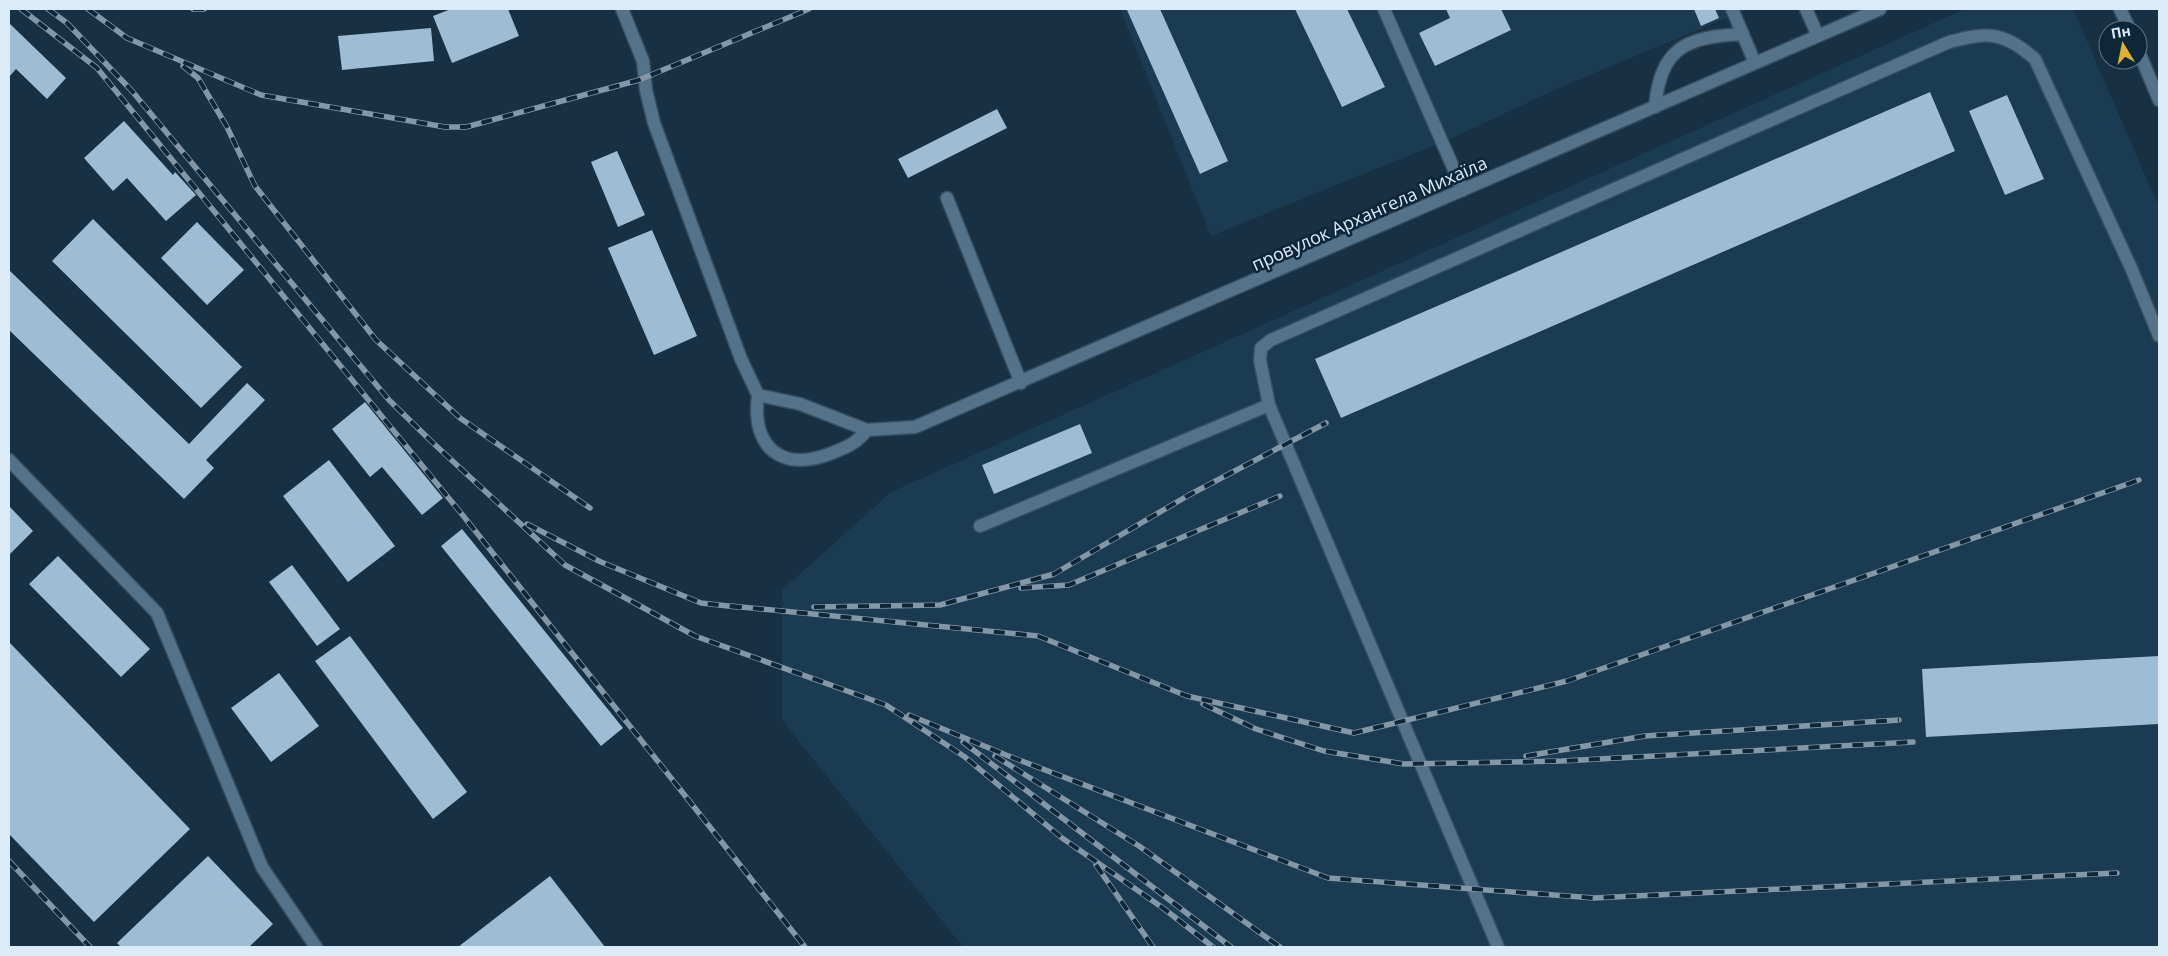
<svg xmlns="http://www.w3.org/2000/svg" width="2168" height="956" font-family="'Open Sans',sans-serif">
<style>
.built{fill:#1b3b52}
.building{fill:#9ebcd3}
.lines{fill:none;stroke-linecap:round;stroke-linejoin:round}
.minor-casing{stroke:#374e60;stroke-width:15}
.minor{stroke:#54738b;stroke-width:12}
.rail-casing{stroke:#8497a7;stroke-width:5.5}
.rail{stroke:#0d2639;stroke-width:4;stroke-dasharray:11;stroke-linecap:butt}
.labels{text-anchor:middle;dominant-baseline:central;stroke-width:5;stroke-linejoin:round;paint-order:stroke}
.street-label{font-size:18px;fill:#dcebf8;stroke:#0d2639}
</style>
<rect width="100%" height="100%" fill="#173043"/>
<path class="built" d="M1120,9h257l61,135 -227,92z
M1393,9h356l-181,75 -122,57z
M1965,9h108l86,198v740h-1196l-181,-227v-130l109,-98z"/>
<path class="building" d="M451,9h57l11,27 -67,27 -19,-47z
M1129,9h31l68,152 -28,13 -73,-164z
M1295,9h52l38,78 -43,20z
M1446,9h55l10,21 -76,36 -16,-33 31,-15z
M1694,9h21l4,9 -18,8z
M9,23l57,55 -19,21 -31,-30 -7,8z
M431,28l3,33 -92,9 -4,-34z
M1930,92l25,59 -614,267 -26,-59z
M2007,95l37,84 -39,16 -36,-84z
M997,109l10,19 -99,50 -10,-19z
M124,121l49,54 2,-3 21,23 -30,26 -39,-43 -14,13 -29,-33z
M617,151l28,64 -27,12 -27,-65z
M93,219l149,148 -41,41 -149,-147z
M197,222l47,48 -37,35 -46,-47z
M652,230l45,106 -43,19 -46,-107z
M9,270l180,174 58,-61 18,17 -59,60 8,8 -30,31 -175,-169z
M365,402l78,96 -21,17 -40,-48 -12,10 -38,-48z
M1080,424l12,29 -98,41 -12,-29z
M329,460l66,86 -47,36 -65,-86z
M9,506l24,25 -24,24z
M462,529l161,199 -22,18 -160,-200z
M58,556l92,93 -29,28 -92,-93z
M292,565l48,64 -23,17 -48,-64z
M350,636l117,156 -34,27 -118,-158z
M9,642l181,187 -96,93 -85,-88z
M2159,656v68l-233,13 -4,-68z
M279,673l40,53 -48,36 -40,-54z
M208,856l65,68 -24,23h-128l-4,-4z
M550,876l55,71h-147z"/>
<g class="lines">
<defs>
<path id="minor" d="M622,9l21,52 3,29 8,33 87,236 17,36
M1384,9l79,181
M1732,9l23,54
M1806,9l12,27
M2120,9l10,21
M2138,50l21,50
M1655,107c6,-61 32,-70 88,-73
M947,198l74,185
M867,430c-10,13 -20,17 -35,23 -50,20 -81,-5 -74,-58l42,9 67,26 48,-3 965,-418
M9,460l148,153 105,254 54,80
M980,526l289,-121
M1498,947l-229,-542 -9,-45 1,-12 10,-8 678,-298c39,-10 54,-11 86,17l97,211 27,66"/>
</defs>
<use href="#minor" class="minor-casing"/>
<use href="#minor" class="minor"/>
<defs>
<path id="rail" d="M21,9l76,59 368,450 340,429
M48,9l19,14 65,68 257,309 43,42 133,123 130,71 191,69 79,52 97,81 101,70 50,39
M88,9l39,29 134,57 184,32h21l173,-47 170,-71
M193,9h11
M183,66l15,12 29,49 28,59 121,154 84,78 130,90
M527,524l74,38 100,41 36,4
M1021,588l48,-3 211,-89
M731,606l307,30 149,60 167,37 213,-52 572,-201
M814,607l126,-2 114,-31 135,-79 137,-72
M1203,704l53,25 68,22 80,13 158,-3 351,-19
M909,715l97,40 322,123 266,20 523,-25
M963,742l268,205
M995,756l144,90 141,101
M1526,756l119,-20 254,-16
M9,861l81,86
M1096,865l57,82"/>
</defs>
<use href="#rail" class="rail-casing"/>
<use href="#rail" class="rail"/>
</g>
<g class="labels">
<g class="street-label">
<text transform="translate(1369 213) rotate(-24)">провулок Архангела Михаїла</text>
</g>
</g>
<rect width="2168" height="956" fill="none" stroke="#dcebf8" stroke-width="20"/>
<g transform="translate(2123 45) rotate(350)"><circle r="24" fill="#0d2639" stroke="#607585"/>
<path d="M0-4L9 19L0 12L-9 19Z" fill="#dfb133"/>
<text y="-8" font-size="14" font-weight="bold" text-anchor="middle" fill="#dcebf8">Пн</text>
</g>
</svg>
